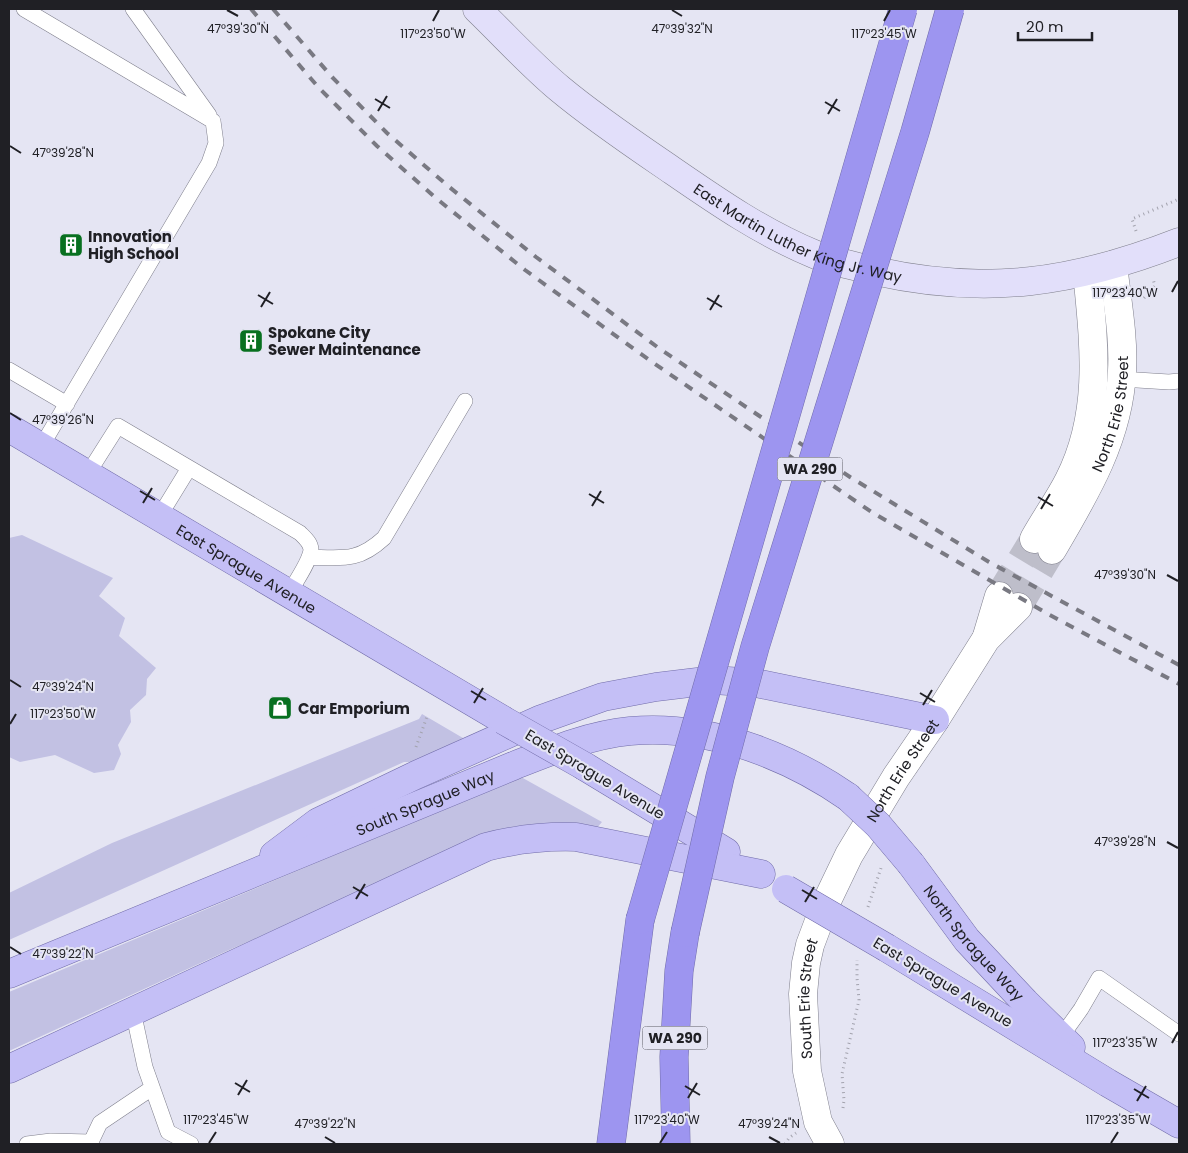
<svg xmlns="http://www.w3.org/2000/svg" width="1188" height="1153" font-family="Poppins,sans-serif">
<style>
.green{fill:#c2c1e3}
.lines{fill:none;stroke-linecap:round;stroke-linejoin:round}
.street-tunnel{stroke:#bebeca;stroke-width:28;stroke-dasharray:28 14;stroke-linecap:butt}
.lane-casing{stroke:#7f7f8c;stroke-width:16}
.street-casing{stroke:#7f7f8c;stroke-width:29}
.secondary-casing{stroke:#7f7f8c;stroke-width:29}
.primary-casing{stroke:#716ca9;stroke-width:29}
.highway-casing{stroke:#716ca9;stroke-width:29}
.path{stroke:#a3a3ae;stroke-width:3;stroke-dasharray:1 4;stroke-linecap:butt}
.lane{stroke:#fff;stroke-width:15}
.street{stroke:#fff;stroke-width:28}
.secondary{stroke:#e2dffa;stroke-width:28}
.primary{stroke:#c4bff6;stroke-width:28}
.highway{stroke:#9d95f0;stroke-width:28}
.rail{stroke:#797982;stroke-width:4;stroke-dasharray:9 9;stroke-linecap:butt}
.primary-bridge-casing{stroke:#716ca9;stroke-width:29;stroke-linecap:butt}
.highway-bridge-casing{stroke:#716ca9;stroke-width:29;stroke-linecap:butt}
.primary-bridge{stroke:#c4bff6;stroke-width:28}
.highway-bridge{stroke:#9d95f0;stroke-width:28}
.ticks{fill:none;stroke:#202025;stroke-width:2}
.labels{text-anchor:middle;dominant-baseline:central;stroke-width:4;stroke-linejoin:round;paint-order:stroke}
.shield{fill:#e5e5f3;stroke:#5b5b63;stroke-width:1}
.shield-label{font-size:14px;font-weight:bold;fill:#202025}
.street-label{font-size:15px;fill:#202025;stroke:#e5e5f3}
.poi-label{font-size:15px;font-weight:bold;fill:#202025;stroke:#e5e5f3;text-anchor:start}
.ticks-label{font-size:12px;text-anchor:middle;fill:#202025;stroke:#e5e5f3;stroke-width:4;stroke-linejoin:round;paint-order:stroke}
</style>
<rect width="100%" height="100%" fill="#e5e5f3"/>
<path class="green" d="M22,535l91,43 -14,18 26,22 -6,18 37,32 -9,11 -1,16 -16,15 1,12 -13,23 3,9 -7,16 -20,3 -39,-18 -35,7 -11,-5v-219z
M422,714l41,24 -49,24h-10l-395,178v-47l103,-50 307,-124z
M521,777l81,45 -6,7 -41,-5 -39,2 -42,11 -54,29 -191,84 -220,101v-59z"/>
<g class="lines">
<path class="street-tunnel" d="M999,596l35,-57
M1018,607l34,-57"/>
<defs>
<path id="lane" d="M24,9l189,112 3,22 -7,20 -168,284
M133,9l76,106
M9,370l58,34
M1121,379l48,3 10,-1
M87,475l31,-49 182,107c5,5 11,10 11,17 -1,11 -16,33 -22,43
M159,517l30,-49
M309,557c34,1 49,5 75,-19l81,-137
M133,1011l12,56 23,65 23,12
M1061,1037l20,-28 18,-31 80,56
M27,1144l24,-3 39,1
M90,1144l10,-21 52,-35"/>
<g id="street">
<path d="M1034,539c11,-20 25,-39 35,-59 34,-67 25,-136 18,-208"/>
<path id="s1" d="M1052,550c33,-56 67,-112 70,-179 2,-34 -5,-71 -9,-106"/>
<path d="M987,636l12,-40"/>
<path id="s2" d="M830,1144l-12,-22 -11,-51 -4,-77 3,-31 4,-18 15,-40 24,-50 47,-78 39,-57 51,-81 32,-32"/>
</g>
<g id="secondary">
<path id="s3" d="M477,9c28,27 54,56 83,80 36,30 75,56 113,82 45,31 90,62 141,83 19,8 41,12 61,17 111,25 199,12 304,-29"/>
</g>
<g id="primary">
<path id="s4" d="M9,428l494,292"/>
<path d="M584,766l142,86"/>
<path d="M274,855l44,-33 98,-47 123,-55 64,-23 53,-10 58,-7 42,3 179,37"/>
<path id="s5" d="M911,864l56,76 58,62 46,45"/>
<path d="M887,948l221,135 71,41"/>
<path id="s6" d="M9,974l504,-208c38,-15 76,-31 117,-35 77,-7 156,23 218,66"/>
<path d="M9,1069l477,-222c31,-8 59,-11 90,-10l185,37"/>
</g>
<path id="highway" d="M611,1144l29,-224
M676,1144l-2,-87 5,-86 6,-38"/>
</defs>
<use href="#lane" class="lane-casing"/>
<use href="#street" class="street-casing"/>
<use href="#secondary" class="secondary-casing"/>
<use href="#primary" class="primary-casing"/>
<use href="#highway" class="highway-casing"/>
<path class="path" d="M1136,231l-4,-12 47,-20
M1144,298l11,-12 -2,-7
M416,747l12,-33
M868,907l13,-39
M843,1108l1,-8 -2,-26 17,-74 -2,-22v-18
M785,1144l4,-6 7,-5"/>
<use href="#lane" class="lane"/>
<use href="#street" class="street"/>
<use href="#secondary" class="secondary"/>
<use href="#primary" class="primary"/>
<use href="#highway" class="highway"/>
<path class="rail" d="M251,9l68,79 58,58 60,53 88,71 127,92 221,151 175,101 131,70
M273,9l59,68 55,56 61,53 88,71 124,92 190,128 139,85 190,103"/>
<defs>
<path id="primary-bridge" d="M503,720l81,46
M848,797l30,28 33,39
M786,889l101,59"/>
<path id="highway-bridge" d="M640,920l263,-911
M685,933l35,-156 35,-130 160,-515 35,-123"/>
</defs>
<use href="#primary-bridge" class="primary-bridge-casing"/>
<use href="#highway-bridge" class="highway-bridge-casing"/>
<use href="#primary-bridge" class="primary-bridge"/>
<use href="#highway-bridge" class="highway-bridge"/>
</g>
<path class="ticks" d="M227,10l11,6M672,10l10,6M433,21l6,-11M884,21l6,-11M375,99l15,9M825,102l15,9M378,111l9,-15M828,114l9,-15M10,146l11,7M1172,292l6,-11M258,295l15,9M707,298l15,9M261,307l9,-15M710,310l9,-15M10,413l11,7M140,491l15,9M589,494l15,9M1038,497l15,9M143,503l9,-15M592,506l9,-15M1041,509l9,-15M1167,575l11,6M10,680l11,7M471,691l15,9M920,693l15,9M474,703l9,-15M923,705l9,-15M10,724l6,-10M1167,842l11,6M353,887l15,9M802,890l15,9M356,899l9,-15M805,902l9,-15M10,947l11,7M1172,1043l6,-11M235,1083l15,9M685,1086l15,9M1134,1089l15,9M238,1095l9,-15M688,1098l9,-15M1137,1101l9,-15M325,1137l10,6M769,1137l11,6M209,1143l7,-11M660,1143l7,-11M1111,1143l7,-11"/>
<defs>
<symbol id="building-square" viewBox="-11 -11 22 22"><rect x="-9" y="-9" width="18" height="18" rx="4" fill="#087020" stroke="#e5e5f3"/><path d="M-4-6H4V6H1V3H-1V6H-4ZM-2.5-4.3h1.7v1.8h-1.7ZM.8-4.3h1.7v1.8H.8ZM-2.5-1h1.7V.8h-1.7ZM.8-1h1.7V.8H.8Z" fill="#fff"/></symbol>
<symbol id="shop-square" viewBox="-11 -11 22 22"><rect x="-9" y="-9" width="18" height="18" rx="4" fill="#087020" stroke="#e5e5f3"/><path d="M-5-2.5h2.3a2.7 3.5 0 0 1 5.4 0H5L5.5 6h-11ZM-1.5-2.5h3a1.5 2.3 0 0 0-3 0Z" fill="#fff"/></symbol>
</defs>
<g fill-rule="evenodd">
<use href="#building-square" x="57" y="231" width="28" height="28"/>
<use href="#building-square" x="237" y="327" width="28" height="28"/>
<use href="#shop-square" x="266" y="694" width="28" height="28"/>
</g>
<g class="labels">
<g class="shield">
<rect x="777.5" y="457.5" width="65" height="23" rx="4"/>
<rect x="642.5" y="1026.5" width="65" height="23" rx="4"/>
</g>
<g class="shield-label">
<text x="810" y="469">WA 290</text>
<text x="675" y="1038">WA 290</text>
</g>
<g class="street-label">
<text stroke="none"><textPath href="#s3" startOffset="396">East Martin Luther King Jr. Way</textPath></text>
<text stroke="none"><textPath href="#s1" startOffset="150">North Erie Street</textPath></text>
<text stroke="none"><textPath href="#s4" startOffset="276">East Sprague Avenue</textPath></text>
<text stroke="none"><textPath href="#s2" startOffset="402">North Erie Street</textPath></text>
<text transform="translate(595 774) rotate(31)">East Sprague Avenue</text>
<text stroke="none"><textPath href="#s6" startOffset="450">South Sprague Way</textPath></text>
<text stroke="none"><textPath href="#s5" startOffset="101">North Sprague Way</textPath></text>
<text transform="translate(943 982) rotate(31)">East Sprague Avenue</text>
<text stroke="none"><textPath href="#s2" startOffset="150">South Erie Street</textPath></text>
</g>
<g class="poi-label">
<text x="88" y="236">Innovation<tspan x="88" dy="17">High School</tspan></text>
<text x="268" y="332">Spokane City<tspan x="268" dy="17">Sewer Maintenance</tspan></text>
<text x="298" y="708">Car Emporium</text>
</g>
</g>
<g class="ticks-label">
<text x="238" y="33">47°39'30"N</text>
<text x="682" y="33">47°39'32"N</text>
<text x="884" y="38">117°23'45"W</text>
<text x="433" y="38">117°23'50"W</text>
<text x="63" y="157">47°39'28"N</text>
<text x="1125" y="297">117°23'40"W</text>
<text x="63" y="424">47°39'26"N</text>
<text x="1125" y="579">47°39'30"N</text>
<text x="63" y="691">47°39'24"N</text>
<text x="63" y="718">117°23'50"W</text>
<text x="1125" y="846">47°39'28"N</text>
<text x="63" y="958">47°39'22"N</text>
<text x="1125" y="1047">117°23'35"W</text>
<text x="216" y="1124">117°23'45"W</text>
<text x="667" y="1124">117°23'40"W</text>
<text x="1118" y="1124">117°23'35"W</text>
<text x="325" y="1128">47°39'22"N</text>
<text x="769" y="1128">47°39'24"N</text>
</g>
<rect width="1188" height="1153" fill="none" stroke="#202025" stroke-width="20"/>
<path d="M1018 32v8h74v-8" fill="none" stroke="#202025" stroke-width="2.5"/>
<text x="1026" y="32" font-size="15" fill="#202025" stroke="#e5e5f3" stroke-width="4" paint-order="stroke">20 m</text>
</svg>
